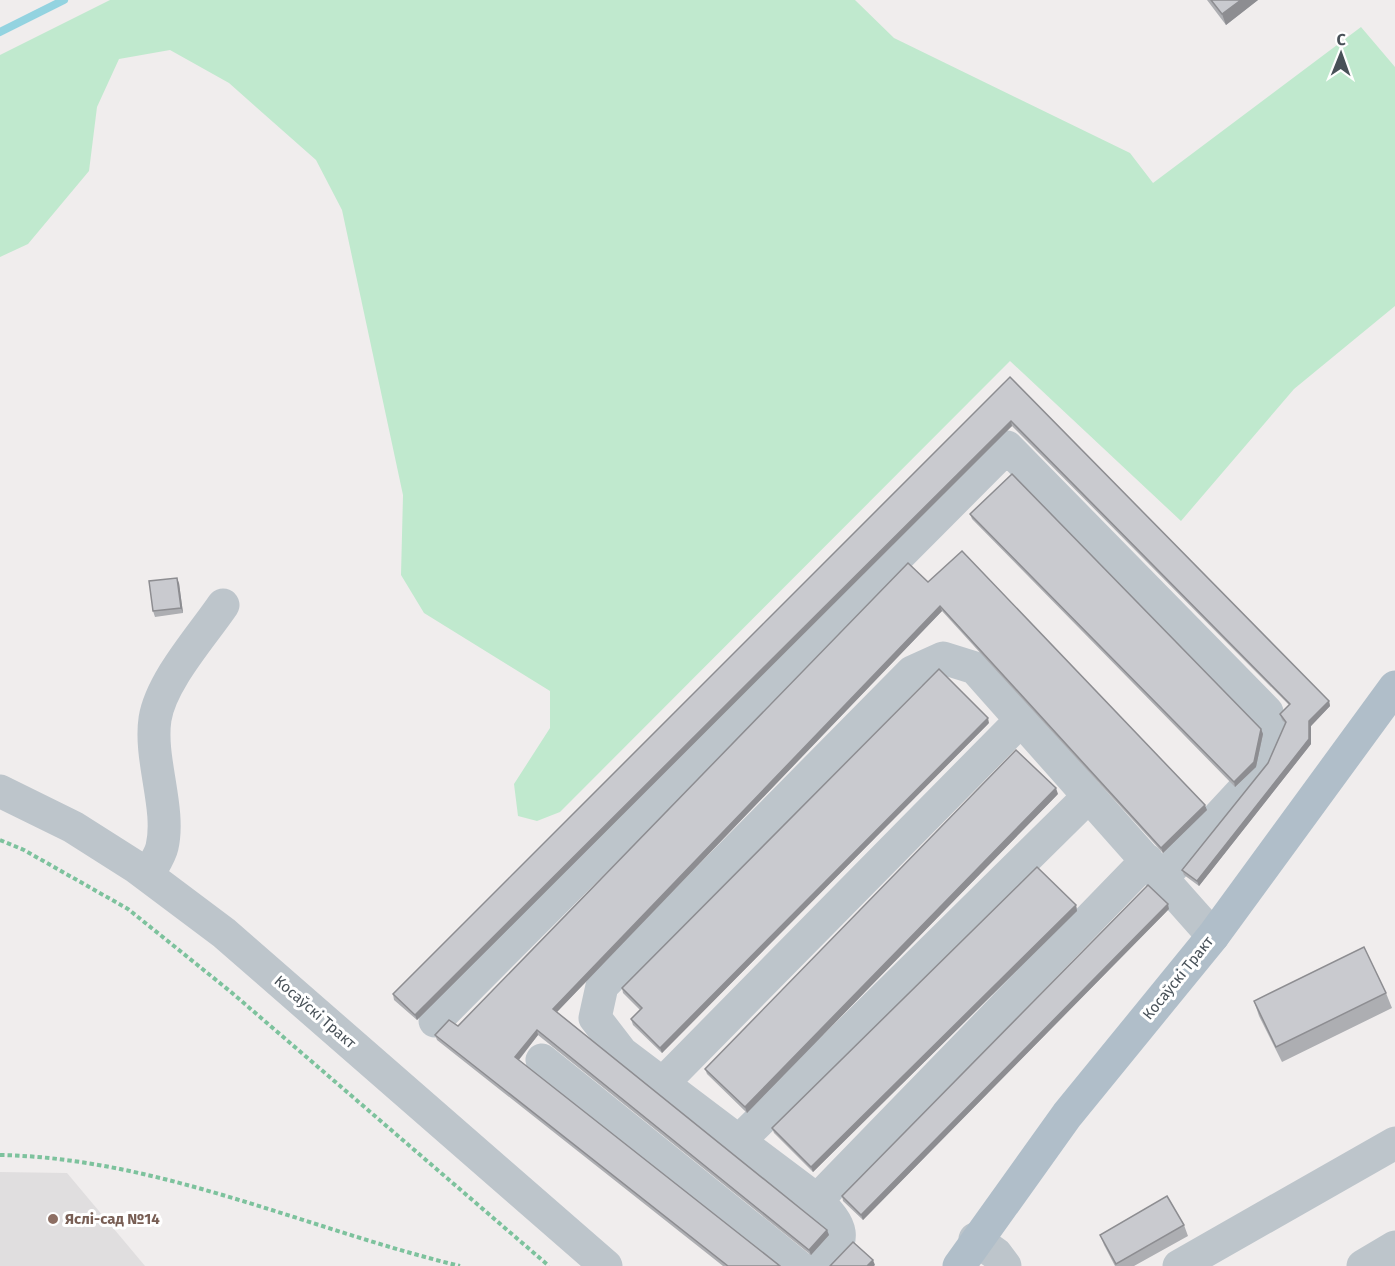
<svg xmlns="http://www.w3.org/2000/svg" width="1395" height="1266" font-family="'Fira Sans',sans-serif">
<style>
.education{fill:#e0dedf}
.green{fill:#c0e9ce}
.lines{fill:none;stroke-linecap:round;stroke-linejoin:round}
.stream{stroke:#93d3e0;stroke-width:8}
.path{stroke:#7dc29d;stroke-width:4;stroke-dasharray:4.5 3;stroke-linecap:butt}
.minor{stroke:#bdc5cb;stroke-width:33}
.major{stroke:#b0bec9;stroke-width:33}
.wall{fill:#adaeb2}
.shaded-wall{fill:#8d8d91}
.building{fill:#c9cacf;stroke:#8d8d91;stroke-width:1.5}
.education-dot{fill:#8d6e63;stroke:#fff;stroke-width:2}
.labels{text-anchor:middle;dominant-baseline:central;stroke-width:6;stroke-linejoin:round;paint-order:stroke}
.street-label{font-size:15px;fill:#485158;stroke:#fff}
.education-label{font-size:15px;font-weight:bold;fill:#785e54;stroke:#fff;text-anchor:start}
</style>
<rect width="100%" height="100%" fill="#f0eded"/>
<path class="education" d="M0,1172l67,1 78,93h-145z"/>
<path class="green" d="M110,0h745l39,38 236,115 23,30 208,-156 34,40v239l-101,83 -113,132 -171,-160 -450,451 -23,9 -19,-5 -4,-32 36,-56v-37l-126,-78 -23,-38 2,-80 -61,-285 -26,-50 -87,-77 -59,-33 -51,9 -22,48 -8,64 -61,73 -28,13v-202z"/>
<g class="lines">
<path class="stream" d="M0,32l64,-32"/>
<path class="path" d="M0,840l24,10 104,59 103,83 318,274
M0,1155c158,3 307,74 460,111"/>
<path class="minor" d="M0,791l73,36 63,40 88,66 382,333
M1147,860l-330,340 -195,-147 -27,-35 7,-32 310,-314 31,-14 32,10 238,268
M148,875c4,-8 12,-19 14,-28 9,-38 -13,-88 -7,-128 6,-38 47,-83 68,-114
M435,1021l572,-574 260,265c6,21 4,38 -5,58l-100,108
M542,1060l256,206
M663,1083l358,-363
M739,1141l350,-345
M817,1200c25,27 33,38 3,66
M975,1239l21,15 9,12
M1179,1266l216,-123
M1363,1266l32,-19"/>
<path class="major" d="M959,1266l108,-151 146,-179 182,-249"/>
</g>
<path class="wall" d="M1207,0h51l-32,25z
M1010,377l319,324 1,5 -19,20v18l-112,142 -15,-11 -2,-5 86,-107 18,-39 -4,-4 -2,-6 9,-9 -277,-279 -595,594 -23,-20 -1,-6z
M970,514l291,215 2,5 -7,33 -21,20 -263,-268z
M928,582l279,228 -44,43 -221,-242 -385,401 270,218 2,5 -18,20 -273,-220 -19,25 261,206h-57l-286,-226 -2,-5 23,-9z
M179,583l4,30 -28,4 -2,-6z
M989,723l-327,330 -29,-28 -2,-6 9,-9 -17,-17 -1,-5z
M1058,794l-311,319 -40,-39 -2,-5z
M1076,905l1,6 -264,261 -39,-39 -2,-5z
M1169,909l-306,311 -20,-19 -1,-5z
M1386,993l6,15 -110,54 -23,-46 -5,-15z
M1184,1225l4,11 -54,30h-19l-11,-21 -4,-10z"/>
<path class="shaded-wall" d="M1241,0h17l-32,25 -4,-11z
M1011,421l1,5 -595,594 -2,-5z
M177,578l2,5 4,30 -2,-5z
M940,606l2,5 -387,403 -2,-5z
M1329,701l1,5 -19,20v18l-112,142 -2,-5 112,-160z
M988,718l1,5 -327,330 -2,-5z
M1261,729l2,5 -7,33 -21,20 -1,-5z
M1056,788l2,6 -311,319 -2,-6z
M1205,805l2,5 -44,43 -2,-5z
M1168,904l1,5 -306,311 -2,-5z
M1076,905l1,6 -264,261 -2,-5z
M537,1030l1,5 -21,27 -2,-5z
M827,1230l2,5 -18,20 -2,-5z
M873,1260l2,5 -1,1h-7z"/>
<path class="building" d="M1211,0h30l-19,14z
M1010,377l319,324 -20,20v18l-112,142 -15,-11 86,-107 18,-41 -6,-8 10,-10 -279,-283 -596,594 -22,-21z
M1012,474l249,255 -7,33 -20,20 -264,-268z
M962,551l243,254 -44,43 -221,-242 -387,403 274,221 -18,20 -272,-220 -22,27 265,209h-52l-293,-231 14,-15 9,6 450,-463 20,19z
M177,578l4,30 -28,3 -4,-30z
M939,669l49,49 -328,330 -29,-29 11,-11 -20,-20z
M1016,750l40,38 -311,319 -40,-38z
M1037,867l39,38 -265,262 -39,-39z
M1148,885l20,19 -307,311 -19,-19z
M1364,947l22,46 -110,54 -22,-46z
M1167,1196l17,29 -68,39 -16,-29z
M853,1242l20,18 -6,6h-37z"/>
<circle class="education-dot" cx="53" cy="1219" r="6"/>
<g class="labels">
<g class="street-label">
<text transform="translate(1178 978) rotate(-51)">Косаўскі Тракт</text>
<text transform="translate(315 1012) rotate(41)">Косаўскі Тракт</text>
</g>
<g class="education-label">
<text x="65" y="1219">Яслі-сад №14</text>
</g>
</g>
<g transform="translate(1341 54) rotate(1)" stroke="#ffffff" stroke-width="4.5" paint-order="stroke">
<path d="M0-4.5L10 22L0 15L-10 22Z" fill="#485158"/>
<text y="-9" font-size="16" font-weight="bold" text-anchor="middle" fill="#485158">С</text>
</g>
</svg>
